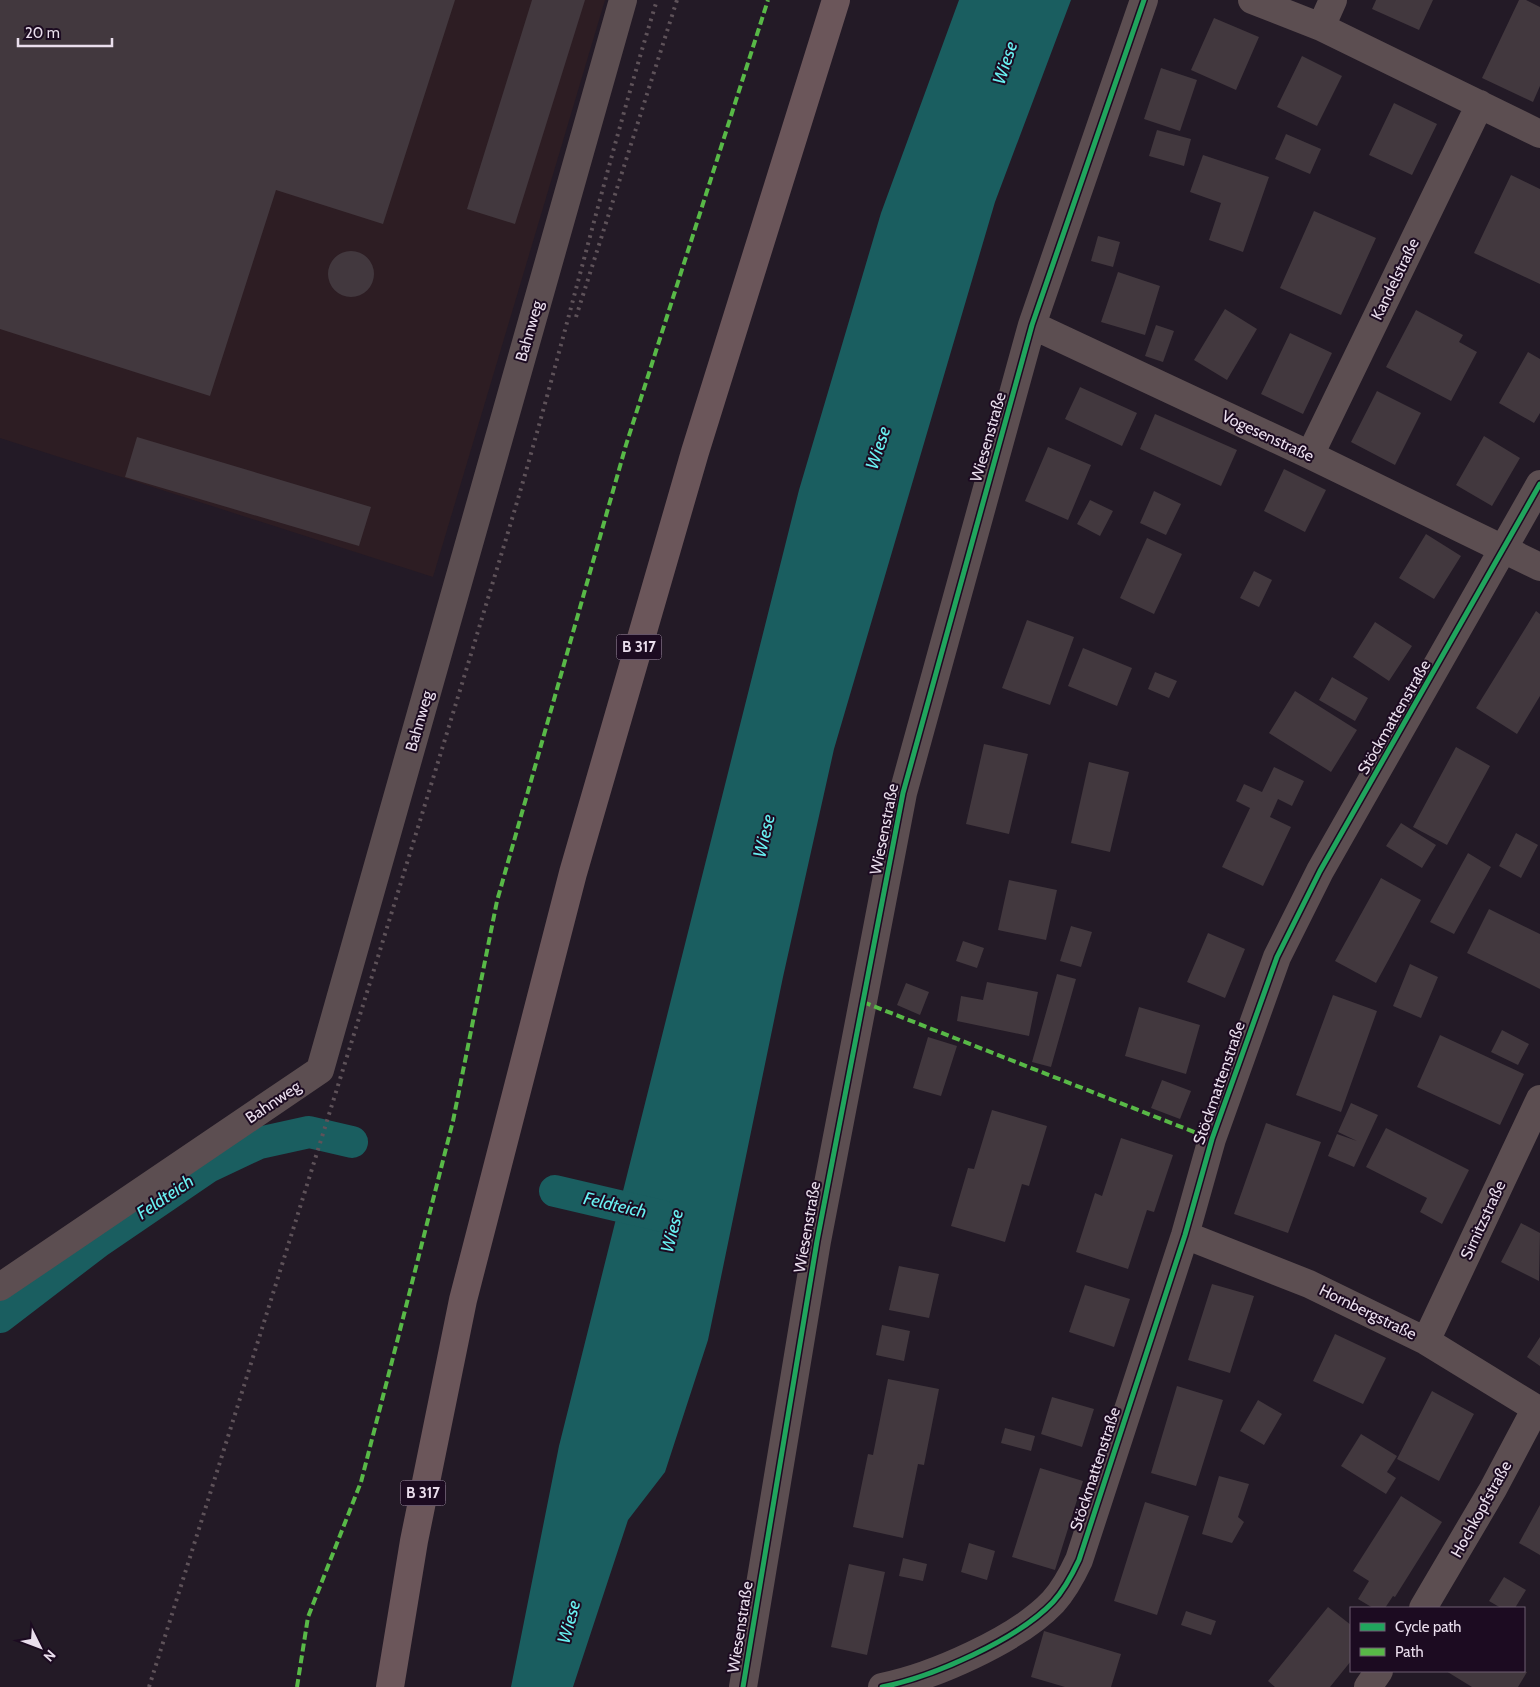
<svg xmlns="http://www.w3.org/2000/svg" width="1540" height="1687" font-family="Cabin,sans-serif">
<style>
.industrial{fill:#2d1d23}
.water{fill:#1a5e60}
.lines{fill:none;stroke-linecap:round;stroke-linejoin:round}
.canal{stroke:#1a5e60;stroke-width:32}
.building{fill:#42383e}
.minor{stroke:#5c4e51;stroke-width:28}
.major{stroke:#6b565a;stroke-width:28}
.rail{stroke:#5e5259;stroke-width:4;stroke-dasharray:2.5 5;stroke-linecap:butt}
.quiet{stroke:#58b947;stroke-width:4;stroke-dasharray:8 4;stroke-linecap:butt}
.cycleway-casing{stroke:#1c0b21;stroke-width:8}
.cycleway{stroke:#20a55d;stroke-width:5}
.labels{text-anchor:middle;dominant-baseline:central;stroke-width:4;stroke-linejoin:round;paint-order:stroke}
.shield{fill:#1c0b21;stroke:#ac9fb0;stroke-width:1}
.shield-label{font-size:15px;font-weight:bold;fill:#eadeed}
.street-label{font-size:16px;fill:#eadeed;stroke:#1c0b21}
.water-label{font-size:18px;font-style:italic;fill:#69f1f2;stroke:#1c0b21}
</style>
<rect width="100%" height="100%" fill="#231a26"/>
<path class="industrial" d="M0,0h605l-172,577 -433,-139z"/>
<path class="water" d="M959,0h112l-76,202 -161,547 -51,228 -75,363 -43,132 -37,48 -55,167h-62l48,-241 240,-956 82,-277z"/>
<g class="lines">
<path class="canal" d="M555,1191l107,25
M0,1317l98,-75 110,-75 51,-24 50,-11 43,10"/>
</g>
<path class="building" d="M0,0h455l-72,224 -107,-34 -66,206 -210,-67z
M532,0h53l-70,224 -48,-15z
M1376,0h57l-14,30 -47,-21z
M1519,0h7l14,7v79l-7,16 -51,-24z
M1214,18l45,19 -23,53 -45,-20z
M1302,56l40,20 -25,50 -40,-19z
M1161,68l36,12 -17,51 -36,-12z
M1394,103l43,21 -25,51 -43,-20z
M1157,130l34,9 -7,27 -35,-10z
M1286,134l35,15 -11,25 -35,-15z
M1203,155l66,22 -26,75 -34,-12 12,-37 -31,-11z
M1511,175l29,14v95l-66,-31z
M1314,211l62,27 -35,77 -61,-27z
M1098,236l22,6 -7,25 -22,-6z
M328 274a23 23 0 1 1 46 0a23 23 0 1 1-46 0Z
M1118,272l42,14 -15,49 -44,-13z
M1225,309l32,20 -30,51 -33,-20z
M1416,310l47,25 -4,7 18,10 -26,49 -65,-34z
M1156,325l18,6 -11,31 -18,-6z
M1290,333l42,20 -29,61 -42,-20z
M1528,352l12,7v54l-6,10 -35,-20z
M1080,387l57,26 -15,33 -57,-27z
M1377,391l44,22 -26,52 -44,-23z
M1155,414l82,36 -16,36 -81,-37z
M1484,436l36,22 -28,48 -36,-21z
M137,437l234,70 -12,39 -234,-69z
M1048,447l43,18 -23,55 -43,-19z
M1284,469l42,21 -21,42 -41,-21z
M1154,491l27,13 -15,31 -26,-12z
M1090,500l23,11 -13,25 -23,-12z
M1426,534l35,22 -27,43 -35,-21z
M1147,538l35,16 -28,60 -34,-16z
M1254,571l18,9 -13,27 -19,-9z
M1536,611l4,3v82l-23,38 -41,-26z
M1027,620l47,17 -24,68 -48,-17z
M1375,622l37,24 -23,35 -36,-24z
M1083,648l49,20 -15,38 -49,-20z
M1155,672l22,9 -8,17 -21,-9z
M1332,677l36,21 -13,23 -36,-21z
M1295,691l62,39 -26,42 -62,-39z
M984,744l44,10 -19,80 -43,-10z
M1456,747l34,19 -43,79 -34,-18z
M1089,762l40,10 -19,80 -39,-9z
M1274,767l30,14 -12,25 -14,-7 -8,18 21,10 -28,59 -41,-19 28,-59 -14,-7 8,-17 18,8z
M1401,823l35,22 -14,23 -36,-22z
M1516,833l22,12 -17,33 -22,-12z
M1468,853l23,14 -37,67 -24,-12z
M1381,878l40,22 -45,83 -41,-22z
M1009,880l48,10 -11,50 -48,-10z
M1489,909l51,25v55l-73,-36z
M1071,926l21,6 -11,35 -21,-6z
M1208,933l37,16 -20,49 -38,-16z
M963,941l21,7 -7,20 -21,-7z
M1410,964l28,13 -17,41 -28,-12z
M1057,974l19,5 -25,88 -19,-5z
M987,982l51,10 -9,44 -72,-15 4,-25 22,4z
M906,983l23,9 -9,23 -23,-10z
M1333,995l44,16 -36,101 -45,-17z
M1139,1007l61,18 -14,49 -61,-18z
M1502,1030l27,14 -11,21 -27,-13z
M1440,1035l84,39 -24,51 -83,-38z
M928,1037l29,9 -16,50 -28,-8z
M1162,1080l29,11 -11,28 -29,-11z
M1351,1103l27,12 -24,52 -26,-11 9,-22 20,7 -19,-9z
M992,1110l55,16 -18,60 -7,-2 -17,58 -54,-16 17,-58 6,1z
M1266,1123l55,19 -33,91 -54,-19z
M1386,1128l83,42 -27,54 -22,-12 7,-14 -61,-31z
M1121,1138l52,17 -19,57 -7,-2 -19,59 -52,-17 19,-59 7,3z
M1521,1223l19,10 -1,48 -38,-19z
M899,1266l40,8 -10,44 -40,-8z
M1212,1284l42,12 -24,77 -42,-13z
M1085,1285l45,14 -16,48 -45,-15z
M882,1325l28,6 -6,30 -28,-6z
M1335,1334l51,24 -23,46 -50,-23z
M1540,1337v29l-13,-9z
M888,1379l51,10 -15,76 -6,-1 -15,74 -50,-11 15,-73 5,1z
M1177,1386l46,14 -27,86 -45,-13z
M1432,1391l42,23 -35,67 -42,-22z
M1052,1397l42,12 -12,38 -41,-13z
M1258,1400l24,14 -18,31 -24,-14z
M1005,1428l30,8 -4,15 -30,-8z
M1361,1434l36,22 -10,16 9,6 -10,16 -45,-28z
M1040,1468l43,13 -28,89 -43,-13z
M1219,1476l30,8 -11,33 6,5 -12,21 -30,-9z
M1401,1496l41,26 -47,75 -2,-1 -8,12h-12l-15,-9 11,-18 -16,-10z
M1145,1502l44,14 -32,99 -43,-14z
M1540,1505v50l-21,-12z
M969,1543l26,8 -8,29 -26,-8z
M903,1558l24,6 -4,17 -24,-5z
M849,1564l36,8 -18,83 -36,-8z
M1504,1577l22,13 -11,18h-14l-12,-7z
M1328,1607l23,18v36l-21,26h-55l-7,-6z
M1186,1611l30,10 -5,14 -30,-10z
M1044,1631l77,23 -10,33h-46l-34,-10z
M1446,1671h78l3,1 -9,15h-46z"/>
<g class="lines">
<path class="minor" d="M1252,0l69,27 219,107
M1321,27l12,-27
M1032,325l278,130 230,112
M1310,455l170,-351
M1185,1235l124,49 117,57 114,70
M0,1287l320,-217 303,-1070
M1426,1341l114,-242
M1423,1608l70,-119 43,-81
M743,1687l74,-446 86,-448 129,-468 112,-325
M882,1687c50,-10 135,-47 171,-85 11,-12 19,-27 26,-42l106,-325 27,-96 65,-182 43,-86 220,-387
M1368,1687l11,-16"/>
<path class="major" d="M390,1687l24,-146 49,-241 110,-427 122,-421 141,-452"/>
<path class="rail" d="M576,317l101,-317
M149,1687c122,-386 243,-771 360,-1158 53,-176 94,-354 148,-529"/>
<path class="quiet" d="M863,1002l349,137
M297,1687l11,-70 53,-135 38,-148 54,-213 44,-220 129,-456 142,-445"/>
<defs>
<path id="cycleway" d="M743,1687l74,-446 86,-448 129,-468 112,-325
M882,1687c50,-10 135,-47 171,-85 11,-12 19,-27 26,-42l106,-325 27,-96 65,-182 43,-86 220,-387"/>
</defs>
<use href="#cycleway" class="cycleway-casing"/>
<use href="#cycleway" class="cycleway"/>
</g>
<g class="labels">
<g class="shield">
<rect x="616.5" y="634.5" width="45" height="25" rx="4"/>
<rect x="400.5" y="1480.5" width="45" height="25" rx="4"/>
</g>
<g class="shield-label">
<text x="639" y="647">B 317</text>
<text x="423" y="1493">B 317</text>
</g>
<g class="street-label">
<text transform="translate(1395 279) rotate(-64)">Kandelstraße</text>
<text transform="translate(529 331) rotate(-74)">Bahnweg</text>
<text transform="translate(1268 436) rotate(25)">Vogesenstraße</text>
<text transform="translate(988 437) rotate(-74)">Wiesenstraße</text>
<text transform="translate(1394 717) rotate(-60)">Stöckmattenstraße</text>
<text transform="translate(419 721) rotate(-74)">Bahnweg</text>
<text transform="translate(884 829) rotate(-79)">Wiesenstraße</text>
<text transform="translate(1219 1083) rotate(-71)">Stöckmattenstraße</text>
<text transform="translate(273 1102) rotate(-34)">Bahnweg</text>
<text transform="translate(1483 1220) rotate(-65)">Sirnitzstraße</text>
<text transform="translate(807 1227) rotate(-80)">Wiesenstraße</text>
<text transform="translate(1368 1312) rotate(26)">Hornbergstraße</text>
<text transform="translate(1095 1469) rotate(-72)">Stöckmattenstraße</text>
<text transform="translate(1481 1509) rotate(-61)">Hochkopfstraße</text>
<text transform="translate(740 1627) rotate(-81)">Wiesenstraße</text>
</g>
<g class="water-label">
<text transform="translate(1005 63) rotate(-72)">Wiese</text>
<text transform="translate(878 448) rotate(-72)">Wiese</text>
<text transform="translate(764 836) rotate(-77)">Wiese</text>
<text transform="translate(165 1197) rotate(-34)">Feldteich</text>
<text transform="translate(615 1205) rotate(13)">Feldteich</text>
<text transform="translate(672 1231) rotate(-76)">Wiese</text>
<text transform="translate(569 1622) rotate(-75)">Wiese</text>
</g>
</g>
<rect x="1350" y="1607" width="175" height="65" fill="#1c0b21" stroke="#6e5f73"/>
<rect x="1360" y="1623" width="25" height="8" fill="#20a55d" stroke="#6e5f73"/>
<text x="1395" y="1632" font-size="15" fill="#eadeed">Cycle path</text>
<rect x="1360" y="1648" width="25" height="8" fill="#58b947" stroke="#6e5f73"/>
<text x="1395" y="1657" font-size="15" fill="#eadeed">Path</text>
<g transform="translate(40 1647) rotate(132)" stroke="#1c0b21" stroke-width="4" paint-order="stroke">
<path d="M0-4L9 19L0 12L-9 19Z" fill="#eadeed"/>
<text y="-8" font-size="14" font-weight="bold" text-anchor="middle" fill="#eadeed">N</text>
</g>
<path d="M18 38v8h94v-8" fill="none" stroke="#eadeed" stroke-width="2.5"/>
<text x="25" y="38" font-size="15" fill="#eadeed" stroke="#1c0b21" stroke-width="4" paint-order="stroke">20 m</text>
</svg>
